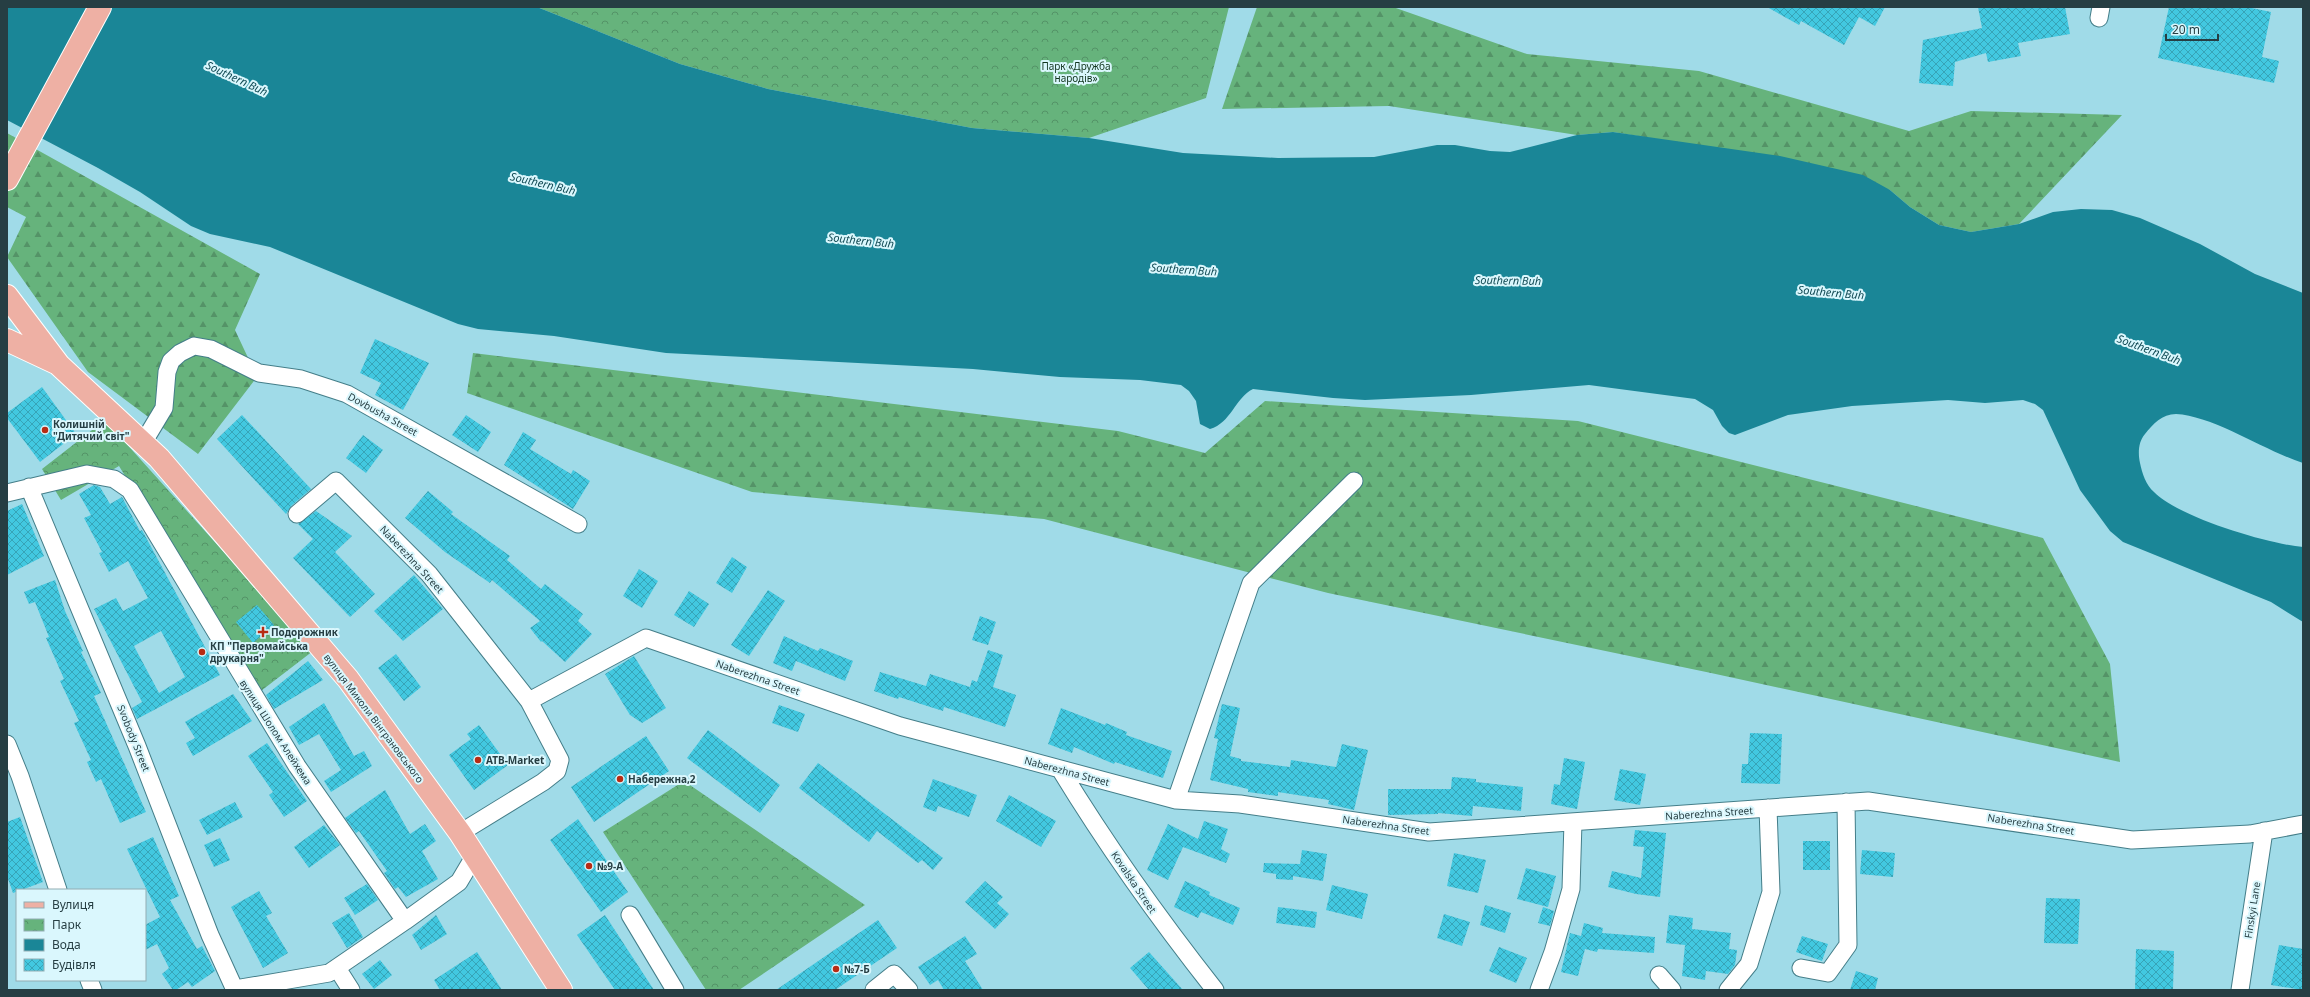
<svg xmlns="http://www.w3.org/2000/svg" width="2310" height="997" font-family="'Noto Sans',sans-serif">
<style>
.forest{fill:url(#forest-firs)}
.park{fill:url(#park-crowns)}
.water{fill:#1a8697}
.building{fill:url(#building-cross-hatch);fill-rule:evenodd}
.lines{fill:none;stroke-linecap:round;stroke-linejoin:round}
.minor-casing{stroke:#447e89;stroke-width:19}
.major-casing{stroke:#fff;stroke-width:24}
.minor{stroke:#fff;stroke-width:17}
.major{stroke:#eeb0a4;stroke-width:22}
.poi-dot{fill:#b72b13;stroke:#daf7fd;stroke-width:1.5}
.labels{text-anchor:middle;dominant-baseline:central;stroke-width:4;stroke-linejoin:round;paint-order:stroke}
.park-label{font-size:10px;fill:#11341d;stroke:#daf7fd}
.street-label{font-size:10px;fill:#263e43;stroke:#daf7fd}
.poi-label{font-size:10px;font-weight:bold;fill:#263e43;stroke:#daf7fd;text-anchor:start}
.water-label{font-size:11px;font-style:italic;fill:#114a54;stroke:#daf7fd}
</style>
<defs>
<pattern id="forest-firs" width="22" height="20" patternUnits="userSpaceOnUse"><rect width="22" height="20" fill="#66b37c"/><path d="M5 1l3.5 6h-7zM16 11l3.5 6h-7z" fill="#549367"/></pattern>
<pattern id="park-crowns" width="20" height="18" patternUnits="userSpaceOnUse"><rect width="20" height="18" fill="#66b37c"/><path d="M2 6a3 3 0 1 1 6 0M12 15a3 3 0 1 1 6 0" fill="none" stroke="#549367"/></pattern>
<pattern id="building-cross-hatch" width="8" height="8" patternUnits="userSpaceOnUse"><rect width="8" height="8" fill="#42c8e0"/><path d="M0 0l8 8M0 8l8-8" fill="none" stroke="#37a4b7"/></pattern>
</defs>
<rect width="100%" height="100%" fill="#a0dbe8"/>
<path class="forest" d="M1257,7h136l134,47 172,17 210,60 62,-20 151,4 -103,109 -48,8 -32,-7 -29,-18 -20,-17 -171,-41 -106,-17 -36,3 -188,-29 -167,3z
M7,133l253,141 -25,56 22,47 -59,77 -110,-82 -81,-115 19,-40 -19,-10z
M473,353l645,78 87,22 60,-52 313,20 465,117 67,126 10,98 -409,-89 -383,-80 -284,-74 -292,-27 -285,-99z"/>
<path class="park" d="M537,7h692l-23,91 -117,40 -117,-10 -204,-39 -88,-25z
M105,420l208,231 -56,43 -138,-228 -58,34 -19,-31z
M684,781l181,124 -126,85h-33l-103,-158z"/>
<path class="water" d="M7,7h530l143,57 88,25 204,39 117,10 94,15 95,5 96,-1 63,-12h18l35,6 20,1 67,-17 36,-3 167,24 83,19 27,15 20,17 29,18 32,7 48,-8 34,-12 28,-3 31,1 28,8 60,26 55,30 48,19v170c-38,-12 -89,-47 -127,-49 -14,0 -23,10 -31,20 -7,8 -7,20 -5,29 2,10 6,22 14,29 24,25 114,52 149,55v75l-32,-20 -148,-60 -13,-11 -30,-41 -37,-80 -8,-6 -12,-4 -38,3 -37,-3 -96,6 -64,9 -53,20 -6,-2 -7,-7 -9,-16 -18,-11 -106,-14 -118,10 -106,5 -32,-2 -80,-9c-18,9 -22,34 -43,40l-10,-5 -4,-23 -7,-10 -8,-6 -41,-5 -80,-3 -87,-8 -307,-16 -112,-17 -76,-7 -20,-5 -188,-77 -60,-13 -19,-8 -51,-34 -42,-24 -91,-48z"/>
<path class="building" d="M1767,7h118l-10,19 -16,-9 -15,28 -43,-24 -2,4z
M1978,7h87l5,27 -52,9 3,13 -33,6 -2,-9 -31,9 -2,24 -34,-3 4,-43 59,-12z
M2169,7h78l24,5 -9,45 17,4 -5,22 -116,-25z
M375,339l54,24 -26,47 -28,-15 6,-12 -21,-10z
M42,387l34,47 -36,28 -33,-44v-5z
M242,415l69,74 -20,17 -5,8 -69,-75z
M466,415l25,17 -13,20 -26,-17z
M523,432l13,8 -6,9 41,25 2,-4 17,11 -17,28 -69,-44z
M363,435l20,15 -17,23 -20,-15z
M94,485l6,2 10,17 12,-7 18,34 2,-1 78,145 -83,44 -5,-11 10,-6 -48,-93 22,-11 7,13 25,-13 -20,-37 -19,11 -10,-19 3,-1 -18,-34 7,-3 -12,-21zM161,631l24,46 -26,16 -25,-47z
M428,491l25,21 -2,2 59,42 -3,4 34,29 4,-5 38,30 -5,7 14,13 -27,28 -23,-21 -1,1 -11,-14 10,-7 -48,-41 -2,3 -45,-31 -40,-34z
M22,504l22,52 -37,19v-64z
M316,511l36,25 -17,16 40,42 -25,23 -57,-59 20,-19 -15,-15z
M732,557l15,10 -15,26 -16,-10z
M639,569l19,12 -16,27 -19,-12z
M414,575l29,34 -40,32 -29,-30z
M55,580l10,31 18,40 -2,1 20,41 -7,3 52,116 -26,11 -19,-44 -5,3 -9,-20 4,-2 -17,-37 5,-2 -19,-40 4,-2 -18,-41 3,-1 -14,-35 -6,2 -5,-12z
M768,590l17,11 -36,55 -18,-11z
M689,591l20,13 -15,23 -20,-12z
M257,605l17,20 -21,18 -17,-21z
M980,616l16,6 -8,23 -16,-5z
M784,636l34,15 2,-3 33,13 -8,20 -49,-20 -4,10 -19,-8z
M988,650l15,5 -10,32 23,8 -11,32 -61,-20 -1,4 -44,-14 -1,2 -24,-8 6,-19 46,14 4,-12 40,13 2,-7 5,2z
M396,654l25,33 -17,14 -26,-33z
M634,656l32,52 -24,15 -12,-8 -25,-41z
M308,661l15,19 -49,29 -8,-14z
M233,694l19,27 -59,35 -7,-13 9,-5 -10,-16z
M324,703l30,53 10,-5 8,15 -41,26 -7,-11 17,-11 -22,-36 -20,11 -10,-18z
M1222,704l18,4 -10,48 11,3v2l49,6 1,-7 45,7 6,-23 26,6 -14,60 -26,-6 1,-4 -51,-8v4l-30,-4v-3l-38,-9 8,-41 -4,-1z
M779,705l26,9 -7,18 -26,-9z
M1061,708l44,17 1,-2 21,9 -1,3 46,16 -9,27 -48,-16 -1,2 -40,-17 -2,6 -24,-9z
M479,725l29,40 -34,25 -25,-35 22,-16 -4,-5z
M708,730l72,55 -20,28 -73,-55z
M1750,733l32,1 -2,50 -39,-1 1,-19h6z
M646,736l23,35 -75,51 -23,-35z
M267,743l40,58 -23,16 -15,-22 4,-3 -25,-36z
M1564,758l21,4 -8,47 -26,-5 3,-20 6,1z
M818,763l125,95 -10,12 -11,-10 -4,3 -41,-32 -8,11 -70,-54z
M1620,769l26,5 -6,31 -26,-5z
M1452,777l24,2v3l47,5 -2,24 -48,-5 -1,10 -34,-3v1l-50,1v-26h63z
M933,779l44,16 -8,22 -31,-11 -2,6 -13,-5z
M385,790l25,44 15,-10 11,17 -14,10 16,28 -32,18 -8,-10 -3,2 -11,-16 3,-2 -28,-40 -3,2 -11,-15z
M1009,795l47,26 -15,26 -45,-26z
M235,802l8,15 -36,18 -8,-15z
M20,817l23,65 -30,11 -6,-17v-54z
M578,819l50,73 -27,20 -51,-72z
M1204,821l24,8 -7,20 9,5 -4,9 -43,-16 -15,33 -21,-10 21,-46 30,15z
M324,825l16,20 -31,23 -15,-21z
M1635,830l31,3 -6,64 -24,-3 -28,-7 4,-16 29,7 3,-31 -11,-1z
M153,837l26,59 -9,4 27,49 5,-3 13,25 -23,16 -4,-5 -12,8h-3l-11,-16 7,-6 -12,-24 -12,6v-25l15,-8 -33,-68z
M220,838l10,22 -16,7 -10,-22z
M1803,841h27v29h-27z
M1302,850l25,4 -4,27 -30,-5v4l-17,-1v-5l-13,-2 1,-9 36,1z
M1862,850l33,3 -2,24 -33,-3z
M1454,853l32,7 -8,33 -31,-7z
M1526,868l30,8 -8,31 -31,-8z
M985,881l18,16 -6,6 12,11 -14,15 -30,-27z
M1185,881l25,11 -1,3 31,13 -7,17 -32,-13 -3,6 -24,-11z
M367,884l11,16 -23,15 -11,-17z
M1332,885l36,9 -6,25 -36,-9z
M259,891l13,22 -6,3 22,37 -25,15 -32,-61z
M2046,898l34,1 -2,45 -34,-1z
M1485,905l26,8 -6,20 -25,-8z
M1278,907l39,5 -2,16 -39,-5z
M1543,907l11,4 -4,15 -12,-3z
M349,913l14,24 -16,11 -15,-25z
M1444,914l26,8 -8,24 -25,-8z
M436,915l11,19 -26,16 -9,-15z
M605,915l49,75h-39l-38,-55z
M1669,915l24,3 -1,11 39,4 -2,16 8,1 -2,15 -7,9 -22,-3 -1,9 -23,-4 3,-31 -19,-2z
M878,920l19,28 -62,42h-59z
M1584,923l19,5 -1,5 53,4 -1,16 -56,-4 -1,3 -12,-3 -7,27 -17,-4 9,-39 11,3z
M965,936l12,18 -12,7 18,29h-39l-6,-10 -8,5 -12,-18z
M1802,936l26,8 -6,17 -26,-9z
M2279,945l24,4v41l-32,-5z
M1499,947l28,11 -11,25 -27,-12z
M2136,949l38,2 -1,39h-38z
M477,952l25,38h-62l-6,-10z
M1149,952l34,38h-34l-19,-22z
M380,960l12,15 -18,14 -12,-15z
M1856,971l22,7 -3,12h-25z"/>
<g class="lines">
<defs>
<path id="minor" d="M2099,18l2,-11
M143,443l21,-35 3,-36 4,-11 9,-8 14,-7 17,3 48,24 42,6 46,15 231,130
M29,487l108,259 73,189 25,55
M7,493l80,-19 27,5 16,11 167,276 108,155 -76,52 -94,16
M297,514l39,-33 93,93 100,127
M7,744l13,32 38,114
M1060,769c47,77 99,150 155,221
M1176,800l75,-217 103,-102
M460,833l83,-51 14,-11 3,-11 -31,-59 117,-63 254,88 276,74 64,4 189,28 439,-31 264,39 118,-6 53,-10
M630,915l45,75
M405,921l54,-39 16,-27
M337,968l14,22
M1801,968l27,5 20,-28 -2,-143
M1659,975l13,15
M89,980l4,10
M874,990l20,-16 15,16
M1539,990l14,-38 18,-63 2,-67
M1728,990l21,-26 22,-72 -3,-84
M2240,990l24,-159"/>
<path id="major" d="M7,179l93,-172
M7,296l52,69 100,93 189,221 112,154 101,157
M7,340l49,23"/>
</defs>
<use href="#minor" class="minor-casing"/>
<use href="#major" class="major-casing"/>
<use href="#minor" class="minor"/>
<use href="#major" class="major"/>
</g>
<g class="poi-dot">
<circle cx="45" cy="430" r="4"/>
<path d="M261 626h4v4h4v4h-4v4h-4v-4h-4v-4h4z"/>
<circle cx="202" cy="652" r="4"/>
<circle cx="478" cy="760" r="4"/>
<circle cx="620" cy="779" r="4"/>
<circle cx="589" cy="866" r="4"/>
<circle cx="836" cy="969" r="4"/>
</g>
<g class="labels">
<g class="park-label">
<text x="1076" y="66">Парк «Дружба<tspan x="1076" dy="12">народів»</tspan></text>
</g>
<g class="street-label">
<text transform="translate(383 414) rotate(29)">Dovbusha Street</text>
<text transform="translate(412 559) rotate(47)">Naberezhna Street</text>
<text transform="translate(758 677) rotate(19)">Naberezhna Street</text>
<text transform="translate(374 718) rotate(53)">вулиця Миколи Вінграновського</text>
<text transform="translate(276 732) rotate(57)">вулиця Шолом Алейхема</text>
<text transform="translate(134 738) rotate(68)">Svobody Street</text>
<text transform="translate(1067 771) rotate(15)">Naberezhna Street</text>
<text transform="translate(1709 813) rotate(-4)">Naberezhna Street</text>
<text transform="translate(2031 824) rotate(9)">Naberezhna Street</text>
<text transform="translate(1386 825) rotate(8)">Naberezhna Street</text>
<text transform="translate(1134 882) rotate(56)">Kovalska Street</text>
<text transform="translate(2252 910) rotate(-81)">Finskyi Lane</text>
</g>
<g class="poi-label">
<text x="53" y="424">Колишній<tspan x="53" dy="12">"Дитячий світ"</tspan></text>
<text x="271" y="632">Подорожник</text>
<text x="210" y="646">КП "Первомайська<tspan x="210" dy="12">друкарня"</tspan></text>
<text x="486" y="760">ATB-Market</text>
<text x="628" y="779">Набережна,2</text>
<text x="597" y="866">№9-А</text>
<text x="844" y="969">№7-Б</text>
</g>
<g class="water-label">
<text transform="translate(237 78) rotate(25)">Southern Buh</text>
<text transform="translate(543 183) rotate(13)">Southern Buh</text>
<text transform="translate(861 240) rotate(6)">Southern Buh</text>
<text transform="translate(1184 269) rotate(4)">Southern Buh</text>
<text transform="translate(1508 280) rotate(1)">Southern Buh</text>
<text transform="translate(1831 292) rotate(5)">Southern Buh</text>
<text transform="translate(2149 349) rotate(20)">Southern Buh</text>
</g>
</g>
<rect width="2310" height="997" fill="none" stroke="#263e43" stroke-width="16"/>
<rect x="16" y="889" width="130" height="92" fill="#daf7fd" stroke="#92adb3"/>
<rect x="24" y="902" width="20" height="6" fill="#eeb0a4" stroke="#92adb3"/>
<text x="52" y="909" font-size="12" fill="#263e43">Вулиця</text>
<rect x="24" y="919" width="20" height="12" fill="url(#park-crowns)" stroke="#92adb3"/>
<text x="52" y="929" font-size="12" fill="#263e43">Парк</text>
<rect x="24" y="939" width="20" height="12" fill="#1a8697" stroke="#92adb3"/>
<text x="52" y="949" font-size="12" fill="#263e43">Вода</text>
<rect x="24" y="959" width="20" height="12" fill="url(#building-cross-hatch)" stroke="#92adb3"/>
<text x="52" y="969" font-size="12" fill="#263e43">Будівля</text>
<path d="M2166 34v6h52v-6" fill="none" stroke="#263e43" stroke-width="2"/>
<text x="2172" y="34" font-size="12" fill="#263e43" stroke="#daf7fd" stroke-width="3" paint-order="stroke">20 m</text>
</svg>
